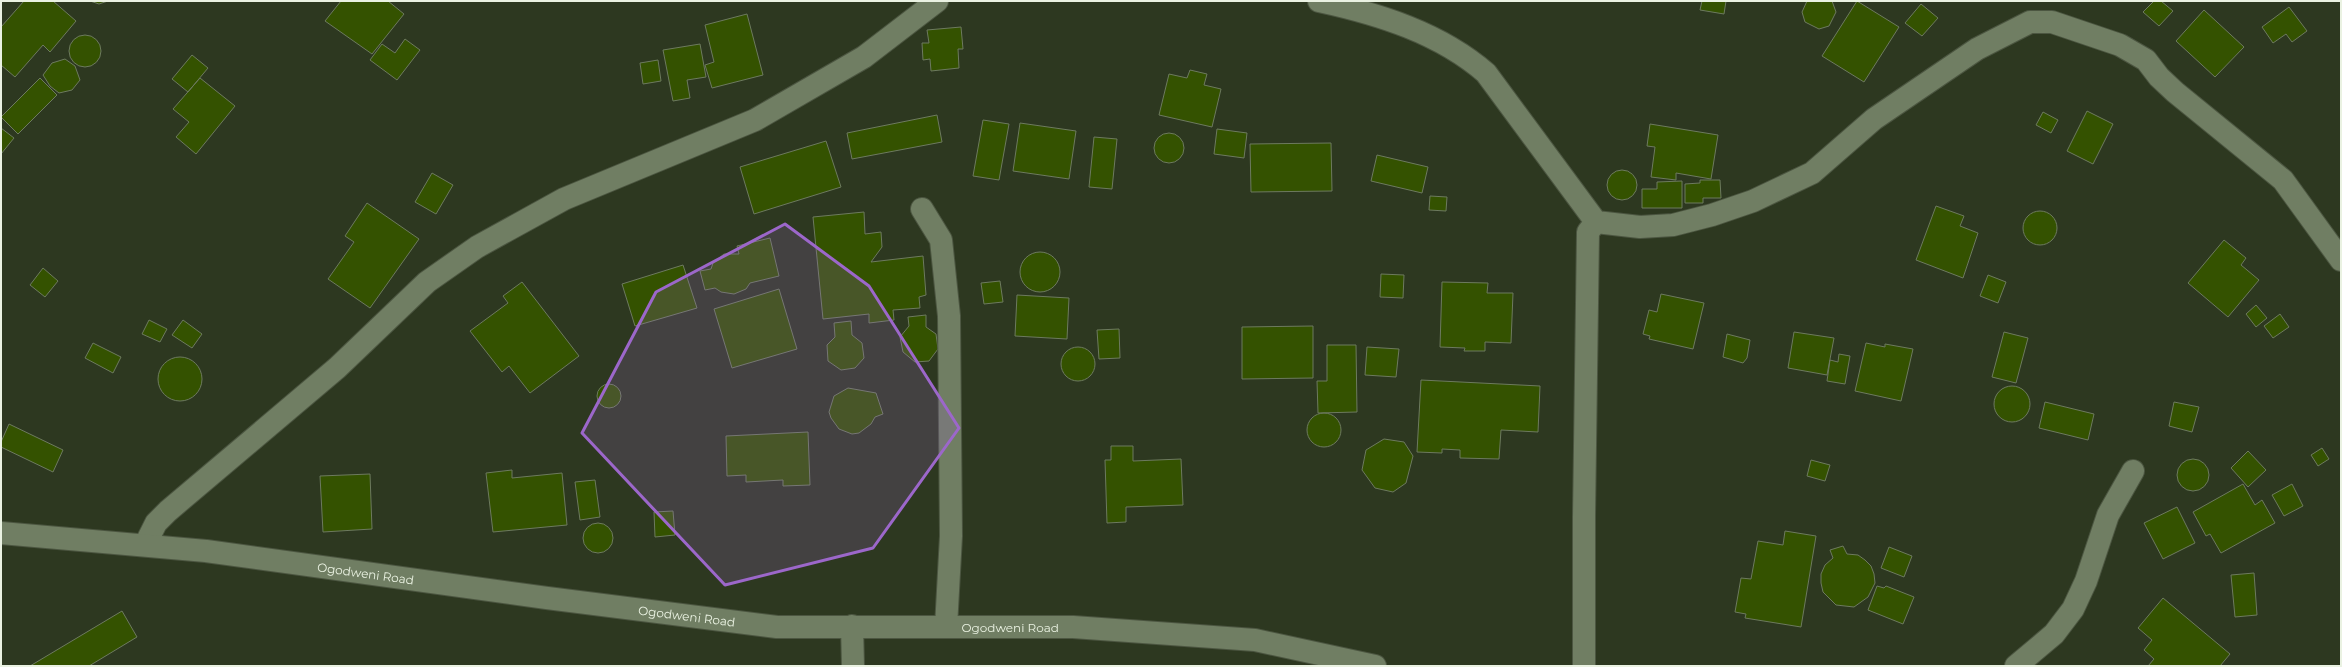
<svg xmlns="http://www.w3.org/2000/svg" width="2342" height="667" font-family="Montserrat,sans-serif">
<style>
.building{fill:#345200;stroke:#6d7a5f}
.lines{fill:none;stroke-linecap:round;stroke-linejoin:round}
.minor-casing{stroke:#4c5641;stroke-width:24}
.tertiary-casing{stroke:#4c5641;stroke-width:24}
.minor{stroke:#707e63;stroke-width:22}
.tertiary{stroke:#707e63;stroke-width:22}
.marked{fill:#9c67ca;fill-opacity:0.2;stroke:#9c67ca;stroke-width:3;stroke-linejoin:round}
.labels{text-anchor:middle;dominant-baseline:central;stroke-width:3;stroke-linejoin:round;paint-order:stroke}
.street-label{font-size:12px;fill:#eaf2e2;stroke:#2d3820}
</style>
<rect width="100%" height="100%" fill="#2d3820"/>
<path class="building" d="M24,1h29l23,20 -26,31 -7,-7 -28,32 -14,-12v-38z
M90,1h18l-9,3z
M341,1h47l16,13 -32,40 -47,-33z
M1702,1h24l-2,13 -24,-4z
M1807,1h25l4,11 -7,14 -10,3 -14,-7 -3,-10z
M1857,1l42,26 -35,55 -42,-26z
M2154,1h7l12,10 -14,15 -16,-14z
M1921,4l17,14 -16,18 -17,-13z
M2289,7l18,24 -15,11 -6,-8 -13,9 -11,-16z
M2204,10l40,37 -29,30 -39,-36z
M747,14l16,61 -51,13 -7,-23 9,-3 -9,-37z
M961,27l2,22h-5l1,19 -28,3 -1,-12 -7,1 -1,-17h7l-2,-13z
M69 51a16 16 0 1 1 32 0a16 16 0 1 1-32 0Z
M405,39l15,11 -23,30 -27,-20 12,-16 13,9z
M700,44l6,33 -19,3 3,18 -17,3 -10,-51z
M192,55l16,13 -20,24 -16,-13z
M65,59l10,7 5,14 -8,10 -13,3 -9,-7 -7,-11 9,-12z
M658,60l3,21 -18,3 -3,-21z
M1190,70l17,4 -3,11 17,4 -9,38 -53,-12 10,-41 18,4z
M40,78l17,17 -39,39 -17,-17z
M200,78l35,28 -39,48 -20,-17 13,-15 -16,-13z
M2087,111l26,13 -20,40 -26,-13z
M2043,112l15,8 -7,13 -15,-8z
M937,115l5,27 -90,17 -5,-26z
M983,120l26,4 -10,56 -26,-4z
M1020,123l56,8 -7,48 -56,-8z
M1650,124l68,11 -7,44 -35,-6v7l-25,-3 4,-30 -8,-1z
M1,128l13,10 -13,16z
M1217,129l30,4 -3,25 -30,-4z
M1154 148a15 15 0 1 1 30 0a15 15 0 1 1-30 0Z
M1094,137l23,2 -5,50 -23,-2z
M826,141l15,46 -87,27 -14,-47z
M1331,143l1,48 -81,1 -1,-48z
M1377,155l51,12 -6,26 -51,-12z
M1607 185a15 15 0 1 1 30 0a15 15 0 1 1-30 0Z
M432,173l21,12 -17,29 -21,-12z
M1700,180h20l1,18h-18v5h-18v-19l15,-1z
M1682,181v27h-40v-19h15v-7z
M1430,196l17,1 -1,14 -17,-1z
M367,203l52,36 -49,69 -42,-29 26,-37 -9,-6z
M1936,206l28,10 -4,10 18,7 -15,45 -47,-18z
M2023 228a17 17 0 1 1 34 0a17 17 0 1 1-34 0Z
M864,212l1,22 16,-2 1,15 -11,15 52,-6 3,39 -7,2 1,11 -27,2 1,10 -25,3v-9l-46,5 -10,-102z
M770,238l9,38 -29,7 -4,6 -12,5 -13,-2 -6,-4 -10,2 -5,-19 11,-2 2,-6 11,-9h15l-2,-8z
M2224,240l22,18 -5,7 18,15 -31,37 -40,-34z
M1020 272a20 20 0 1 1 40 0a20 20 0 1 1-40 0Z
M683,265l14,43 -62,18 -13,-42z
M43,268l15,13 -13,16 -15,-12z
M1381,274l23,1 -1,23 -23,-1z
M1988,275l18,7 -8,21 -18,-7z
M1000,281l3,21 -19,2 -3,-21z
M522,282l57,74 -49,37 -21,-27 -7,6 -32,-41 38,-28 -5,-7z
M1442,282l46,1 -1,10h26l-2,50 -26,-1v9h-21l1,-3 -25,-1z
M779,289l18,60 -65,19 -18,-59z
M1661,294l43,9 -11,46 -44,-10 1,-3 -7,-2 6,-24 8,2z
M1017,295l52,3 -2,41 -52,-3z
M2256,305l11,13 -11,9 -10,-13z
M2280,314l9,13 -16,11 -9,-12z
M926,315v12l10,7 2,15 -9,12 -14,1 -12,-10 -3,-15 9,-11 -1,-9z
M149,320l18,9 -7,13 -18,-8z
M183,320l19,14 -10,14 -20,-13z
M851,321l1,14 10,8 2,15 -9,10 -14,2 -13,-9 -1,-16 8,-8 -1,-14z
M1313,326v52l-71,1v-52z
M1119,329l1,29 -21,1 -2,-29z
M1794,332l40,6 -7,37 -39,-7z
M2004,332l24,6 -12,45 -24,-6z
M1727,334l23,6 -3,18 -4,5 -20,-6z
M93,343l28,14 -8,16 -28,-15z
M1866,343l19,4v-3l28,5 -12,52 -46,-10z
M1327,345h29l1,67 -39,1 -1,-32h10z
M1367,347l32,2 -3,28 -31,-2z
M1061 364a17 17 0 1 1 34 0a17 17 0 1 1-34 0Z
M1839,354l11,2 -5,28 -18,-3 3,-21 8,2z
M158 379a22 22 0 1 1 44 0a22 22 0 1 1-44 0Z
M1421,380l119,6 -2,46 -37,-2 -2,29 -39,-1v-8l-18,-1v4l-25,-1z
M597 396a12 12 0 1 1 24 0a12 12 0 1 1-24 0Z
M1994 404a18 18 0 1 1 36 0a18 18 0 1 1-36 0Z
M848,388l28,5 7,21 -8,3 -4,7 -12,9 -7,1 -13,-5 -8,-11 -2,-6 5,-16z
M2045,402l49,12 -6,26 -49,-12z
M2174,402l25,5 -7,25 -23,-6z
M1307 430a17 17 0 1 1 34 0a17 17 0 1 1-34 0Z
M9,424l54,26 -10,22 -52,-25v-5z
M808,432l2,53 -27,1v-6l-37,2v-7l-19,1 -1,-40z
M1384,439l20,3 9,14 -7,27 -13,9 -18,-4 -13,-18 4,-20z
M1111,446h22v15l48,-2 2,46 -57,2v15l-19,1 -2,-63h6z
M2322,448l7,11 -11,7 -7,-11z
M2248,451l18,19 -18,17 -17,-19z
M2177 475a16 16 0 1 1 32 0a16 16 0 1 1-32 0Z
M1811,460l19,5 -5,16 -18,-5z
M512,470v8l50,-5 5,52 -74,7 -7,-59z
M370,474l2,55 -49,3 -3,-56z
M595,480l5,37 -20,3 -5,-38z
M2243,484l12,21 7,-5 13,23 -54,30 -11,-19 -4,2 -13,-24z
M2292,484l11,22 -19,10 -12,-21z
M2177,507l18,36 -32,16 -19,-36z
M673,511l2,24 -20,2 -1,-25z
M583 538a15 15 0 1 1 30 0a15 15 0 1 1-30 0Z
M1785,531l31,5 -15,91 -56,-9 1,-4 -11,-2 6,-34 10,1 7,-38 25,4z
M1843,546l4,8 11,1 7,5 6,6 3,8 1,9 -7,14 -14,10 -18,-2 -13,-13 -2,-9v-9l4,-9 8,-7 -3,-8z
M1889,547l23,9 -8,21 -23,-9z
M2254,573l3,42 -22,2 -4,-42z
M1877,586l7,2 2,-2 28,11 -11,27 -35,-14z
M2163,598l67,56 -10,12h-72l6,-7 -10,-9 8,-10 -14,-12z
M122,611l15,26 -48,29h-59z"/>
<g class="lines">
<defs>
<path id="minor" d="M1319,1c60,13 121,32 167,72l110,149
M922,209l19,31 8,76 2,220 -5,91
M145,545l11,-22 12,-12 169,-143 90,-86 50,-35 87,-48 191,-79 109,-63 73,-56
M852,626l1,40
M1584,666v-149l4,-285 8,-10 44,5 33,-2 39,-10 41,-14 59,-28 62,-54 103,-70 53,-27h22l68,23 26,15 13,17 16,15 108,88 58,80
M2016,666l38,-32 19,-25 13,-28 22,-66 25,-44"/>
<g id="tertiary">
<path id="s1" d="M1,533l205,18 341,47 230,29h296l182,13 120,26"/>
</g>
</defs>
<use href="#minor" class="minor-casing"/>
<use href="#tertiary" class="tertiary-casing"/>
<use href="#minor" class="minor"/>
<use href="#tertiary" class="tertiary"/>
</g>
<path class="marked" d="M785,224l84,62 90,142 -86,120 -148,37 -143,-152 74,-141z"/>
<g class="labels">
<g class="street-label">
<text stroke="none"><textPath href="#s1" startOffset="367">Ogodweni Road</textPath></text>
<text stroke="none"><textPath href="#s1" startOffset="691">Ogodweni Road</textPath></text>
<text stroke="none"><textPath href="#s1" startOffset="1015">Ogodweni Road</textPath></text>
</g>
</g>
<rect width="2342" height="667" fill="none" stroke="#eaf2e2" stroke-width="4"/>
</svg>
